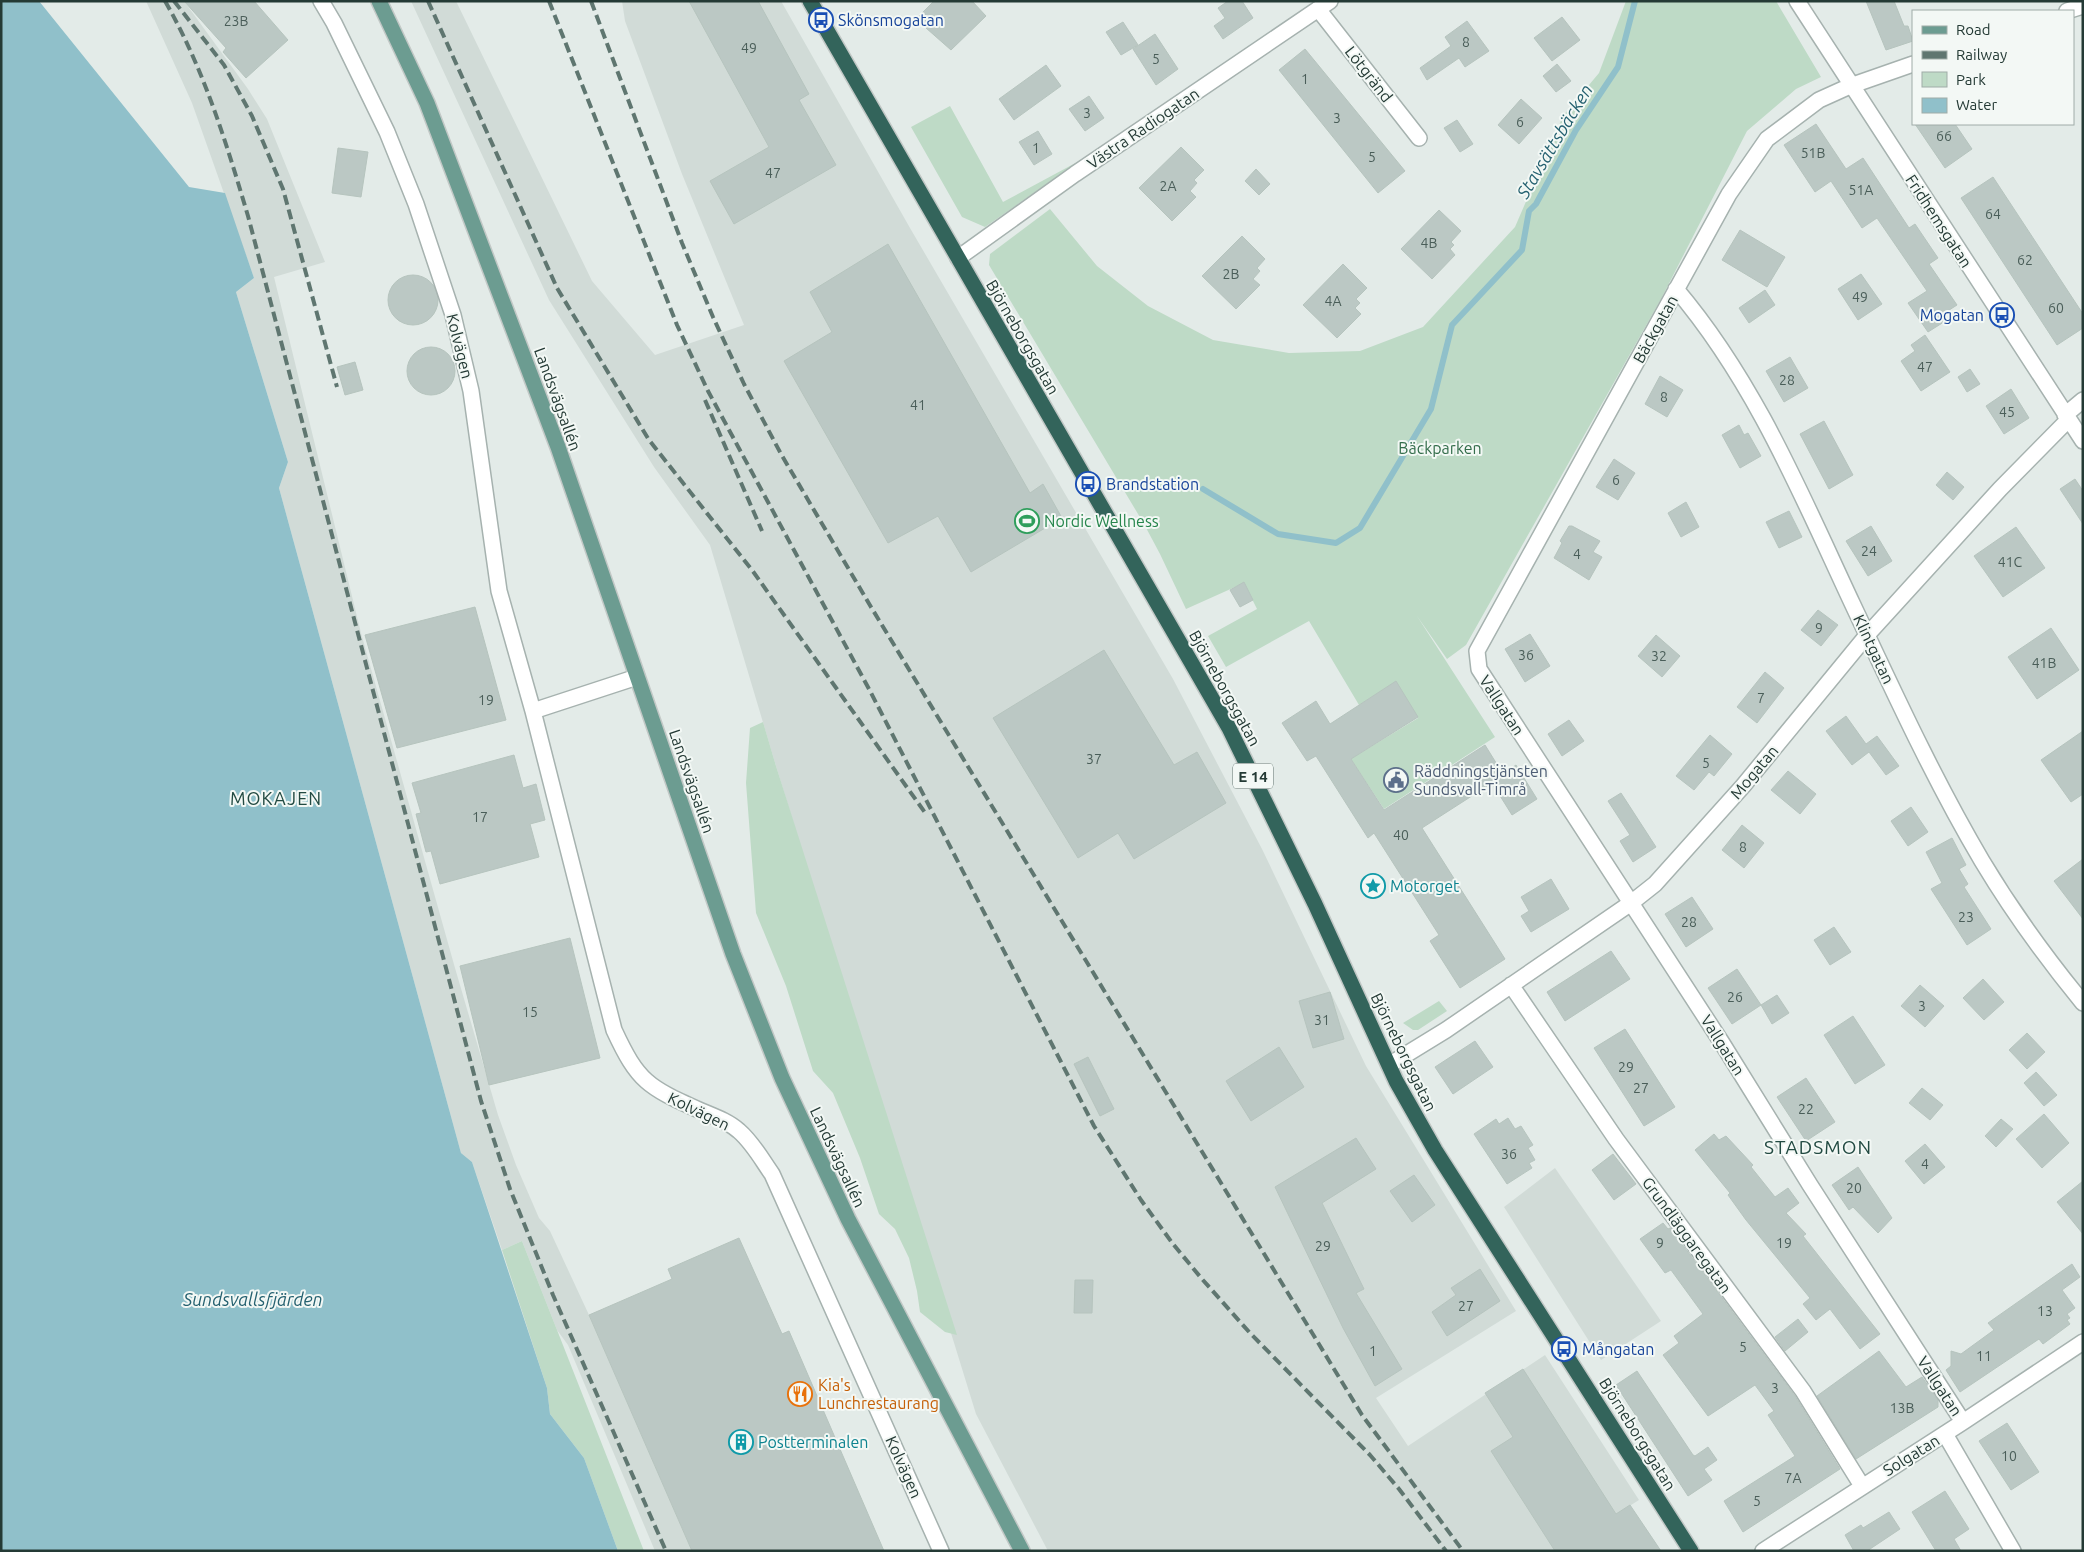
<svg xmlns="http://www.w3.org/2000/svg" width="2084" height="1552" font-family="Ubuntu,sans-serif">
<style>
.built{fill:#d1dbd7}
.green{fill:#bedac6}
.water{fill:#90c0ca}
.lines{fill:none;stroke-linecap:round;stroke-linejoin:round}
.stream{stroke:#90c0ca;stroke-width:6}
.building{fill:#bbc8c4;stroke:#b6c4be}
.minor-casing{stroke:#a6b2af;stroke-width:18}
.major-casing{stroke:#c2c8c6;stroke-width:18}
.highway-casing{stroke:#c2c8c6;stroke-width:18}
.minor{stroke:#fff;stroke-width:15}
.major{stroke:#6c9c91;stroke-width:15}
.highway{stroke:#33645b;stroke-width:15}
.rail{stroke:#5f7670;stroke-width:4;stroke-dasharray:10 5;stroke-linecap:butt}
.labels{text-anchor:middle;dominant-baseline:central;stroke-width:4;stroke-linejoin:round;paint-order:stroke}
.number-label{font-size:14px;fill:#4a5e59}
.shield{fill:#f3f8f5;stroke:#62736f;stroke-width:1}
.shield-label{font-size:15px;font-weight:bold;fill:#243a35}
.transit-label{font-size:16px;fill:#164399;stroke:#f3f8f5;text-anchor:start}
.street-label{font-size:16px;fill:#243a35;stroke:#f3f8f5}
.park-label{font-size:16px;fill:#336d4b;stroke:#f3f8f5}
.leisure-label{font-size:16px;fill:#27864d;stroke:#f3f8f5;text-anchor:start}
.service-label{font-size:16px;fill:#4e5e75;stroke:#f3f8f5;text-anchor:start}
.culture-label{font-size:16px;fill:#0d838f;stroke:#f3f8f5;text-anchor:start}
.food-label{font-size:16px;fill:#c56008;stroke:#f3f8f5;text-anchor:start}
.water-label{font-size:18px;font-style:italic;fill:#256170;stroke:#f3f8f5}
.neighbourhood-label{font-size:18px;letter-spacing:1px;fill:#224a42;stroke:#f3f8f5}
.quarter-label{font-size:19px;letter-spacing:1px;fill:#224a42;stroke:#f3f8f5}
</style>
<rect width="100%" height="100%" fill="#e3ebe8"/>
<path class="built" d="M146,1h38l64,88 19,30 58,143 -51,15 87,356 94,335 43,147 18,50 23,53 11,13 39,84 103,236h-37l-87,-206 -11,-15 -35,-89 -20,9 -30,-88 -11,-9 -182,-665 9,-26 -52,-170 18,-14 -62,-175z
M411,1h45l136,280 63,74 89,-30 -62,-151 -57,-153 -3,-20h159l129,227 263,451 89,170 104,217 150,245 -140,87 32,48 137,-91 94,145 -81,51h-510l-72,-137 -200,-648 -66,-221 -56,-78 -105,-167z
M1555,1168l106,153 -60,39 -97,-153z"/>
<path class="green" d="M1626,1h150l45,76 -25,12 -49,42 -86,168 -195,346 -19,14 -30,-43 78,121 -111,72 -45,-68 20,13 59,-36 -22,-36 -37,23 -50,-84 -83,46 -18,-31 49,-27 -13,-26 -58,26 -26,-55 -16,-30 -155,-259 1,-11 60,-45 47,57 51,40 65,34 76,13 71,-2 63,-24 92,-100 48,-111 36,-43z
M950,106l53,96 78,-42 -96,67 -23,-10 -51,-90z
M763,722l13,44 181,569 -12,-3 -25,-20 -3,-21 -8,-33 -14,-29 -16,-15 -19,-56 -27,-65 -20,-22 -27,-85 -30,-73 -10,-130 4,-55z
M1439,1001l8,10 -29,19h-5l-10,-7z
M522,1241l122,310h-26l-34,-93 -34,-44 -3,-26 -45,-138z"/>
<path class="water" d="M1,1h38l150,186 36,6 29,85 -18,14 52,170 -9,26 182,665 11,9 75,226 3,26 34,44 34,93h-617z"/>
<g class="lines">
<path class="stream" d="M1203,489l75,45 58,9 24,-15 71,-119 21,-84 70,-75 7,-39 7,-7 40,-74 42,-63 17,-66"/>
</g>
<path class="building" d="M184,1h70l34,39 -42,38 -23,-26 3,-4z
M689,1h69l51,93 -10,6 37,65 -102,59 -24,-43 59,-34z
M934,1h38l14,15 -35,34 -25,-22 1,-2 -9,-9z
M1228,1h14l11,17 -30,21 -9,-13 11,-8 -7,-10z
M1866,1h28l10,25h4l5,15 -27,9z
M1562,17l18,23 -28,21 -18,-23z
M1467,21l22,30 -24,16 -6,-9 -32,22 -7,-12 31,-22 -6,-9z
M1123,22l15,23 -17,10 -15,-23z
M1155,34l23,35 -22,16 -23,-36z
M1305,49l100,122 -27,22 -99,-123z
M1557,64l14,17 -15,11 -13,-16z
M1046,65l15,21 -47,34 -15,-21z
M1089,96l15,22 -19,13 -16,-22z
M1521,99l21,19 -23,26 -21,-19z
M1457,120l16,24 -13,8 -16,-24z
M1816,124l30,45 17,-11 46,70 6,-4 23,34 -9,6 28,41 -14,9 4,6 -19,12 -20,-29 19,-12 -50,-73 -15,10 -31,-47 -16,11 -31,-47z
M1915,124h40l17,25 -27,19z
M1038,131l14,23 -18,11 -15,-23z
M1181,147l23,23 -10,10 3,3 -7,8 6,6 -24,24 -33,-33z
M338,148l30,4 -7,45 -29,-4z
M1256,169l14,15 -11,11 -14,-14z
M1993,177l90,137v14l-26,17 -96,-147z
M1439,210l22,21 -10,11 3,3 -4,4 5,6 -23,24 -31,-30z
M1740,230l45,27 -18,30 -45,-27z
M1242,236l23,23 -8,9 3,3 -7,8 7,6 -24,24 -34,-33z
M888,244l142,249 13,-9 19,34 -91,54 -33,-56 -50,27 -104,-182 48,-29 -22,-40z
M1343,264l24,24 -11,11 4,4 -5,5 6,6 -24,24 -34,-33z
M1861,274l21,30 -24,16 -20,-31z
M388 300a25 25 0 1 1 50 0a25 25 0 1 1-50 0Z
M1765,290l10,15 -26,18 -10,-15z
M1925,335l25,37 -29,19 -20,-30 14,-10 -4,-6z
M407 371a24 24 0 1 1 48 0a24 24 0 1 1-48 0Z
M1790,357l18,31 -24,14 -18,-31z
M355,362l8,28 -18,5 -8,-28z
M1970,369l10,15 -13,8 -9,-15z
M1660,376l23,14 -16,27 -22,-13z
M2011,389l18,29 -25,16 -18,-28z
M1824,421l29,54 -24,14 -29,-55z
M1739,425l5,10 4,-2 13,23 -21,12 -18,-33z
M1614,459l21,14 -17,27 -22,-13z
M1947,472l17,15 -11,13 -17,-15z
M2075,479l8,12v33l-23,-35z
M1686,502l13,25 -18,10 -13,-24z
M1789,511l13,26 -23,11 -13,-26z
M1569,526h3l28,15 -7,11 9,5 -13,23 -35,-22 8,-15 -2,-2z
M1871,526l21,35 -24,15 -22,-35z
M2016,527l29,41 -42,29 -29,-41z
M1244,582l9,18 -13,7 -10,-17z
M475,607l31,113 -109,28 -32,-113z
M1818,610l20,15 -17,21 -20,-16z
M2051,628l28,42 -42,29 -29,-42z
M1530,634l20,32 -25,16 -20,-33z
M1656,635l24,21 -18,21 -24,-21z
M1104,650l70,115 23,-13 29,51 -92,56 -16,-26 -40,25 -85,-140z
M1765,672l19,16 -27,35 -20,-16z
M1396,681l22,36 -67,42 33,51 101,-65 18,29 13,-9 21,34 -25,16 -20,-32 -70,45 83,131 -45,29 -30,-47 9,-6 -65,-102 -6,5 -52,-82 -9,5 -25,-38 34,-22 14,23z
M1846,716l20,28 11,-8 22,30 -13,9 -17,-23 -17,13 -26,-34z
M1569,720l15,21 -22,15 -14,-22z
M2083,731v63l-12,8 -30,-42z
M1710,735l22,19 -18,22 -5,-4 -15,18 -18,-14z
M514,755l9,33 13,-4 9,36 -15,4 9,33 -99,27 -9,-33 -5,1 -10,-38 5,-1 -9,-30z
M1788,771l28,23 -16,20 -29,-24z
M1621,793l35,54 -23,15 -13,-21 10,-6 -22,-34z
M1911,807l17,25 -20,14 -17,-25z
M1742,825l22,18 -20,25 -22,-18z
M1952,838l14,27 -7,4 9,15 -4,3 27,42 -24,16 -36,-56 11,-6 -16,-31z
M2083,859v60l-29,-38z
M1551,879l18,30 -38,23 -10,-16 8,-5 -8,-14z
M1692,897l21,32 -27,18 -21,-33z
M1834,927l17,25 -21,13 -16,-25z
M570,938l30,120 -111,27 -29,-119z
M1611,951l19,28 -65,42 -18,-29z
M1737,969l24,36 -29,19 -24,-36z
M1983,979l21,23 -20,18 -21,-22z
M1920,985l24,21 -19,21 -24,-21z
M1330,992l14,47 -31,9 -14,-47z
M1777,995l12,18 -17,11 -11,-19z
M1853,1016l32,49 -30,19 -31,-49z
M1625,1029l50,78 -31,19 -50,-78z
M2027,1033l18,19 -18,17 -18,-19z
M1475,1041l18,26 -40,27 -18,-27z
M1279,1047l25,40 -53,34 -25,-40z
M1088,1057l26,52 -14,7 -26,-52z
M2036,1072l21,23 -13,11 -20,-23z
M1806,1078l29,44 -29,19 -29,-44z
M1922,1088l21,17 -13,15 -21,-17z
M2044,1114l25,29 -27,25 -26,-29z
M1508,1118l7,11 6,-3 12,19 -5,3 7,12 -6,3 3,5 -25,16 -33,-50 22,-15 3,5z
M2001,1119l12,10 -17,18 -11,-11z
M1714,1134l5,6 7,-4 27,29 -2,2 24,30 13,-9 11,15 -13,10 20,21 -3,2 77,98 -20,15 -30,-40 -14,11 -13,-16 7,-6 -64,-78 -18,-25 2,-2 -35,-43z
M1356,1138l20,31 -54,34 42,86 -8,4 46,76 -27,17 -32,-58 -68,-141z
M1925,1144l20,23 -21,17 -19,-23z
M1613,1154l23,30 -22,16 -22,-30z
M1858,1167l34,51 -14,15 -25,-26 -4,3 -17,-25z
M1414,1175l21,30 -23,17 -22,-31z
M2083,1181v53l-26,-32z
M1663,1223l5,6 2,-1 125,168 45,73 -97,63 -19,-31 71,-45 -27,-41 6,-4 -19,-26 -47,31 -45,-61 16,-12 -5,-7 29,-22 -32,-44 -6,3 -25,-34z
M739,1238l43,96 7,-3 95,220h-192l-103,-236 83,-36 -4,-10z
M2072,1264l8,13 -18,13 13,18 -8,6 3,4 -3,2 3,4 -27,20 -4,-5 -79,53 -14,-22 5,-4v-15l10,3 33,-24 -6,-7z
M1480,1269l20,32 -53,35 -15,-24 24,-17 -5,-7z
M1075,1280h18l-1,33h-18z
M1798,1319l10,13 -23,19 -10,-14z
M1879,1351l27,36 16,-10 16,23v7l-82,52 -39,-63z
M1523,1369l93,145 14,-9 31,46h-106l-64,-100 22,-14 -28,-44z
M1637,1371l56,84 2,1 13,-9 9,13 -13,9 8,11 -24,16 -72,-111z
M2007,1423l32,49 -28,18 -32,-49z
M1945,1491l24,38 -15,10 7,12h-25l-24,-39z
M1889,1512l11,17 -33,22h-13l-9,-16 16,-10 2,3z"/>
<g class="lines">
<defs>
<path id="minor" d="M321,1l13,22 53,109 29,72 37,111 18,76 28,200 34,120 81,319c24,52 34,57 85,80 14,6 29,11 40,21 14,12 23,29 33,43l169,377
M1797,1l286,440
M1318,9l101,129
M2067,11l16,-5
M1913,64l-63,22 -31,14 -52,39 -38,55 -252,457 2,18 243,374 88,142 153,237
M958,258l117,-84 255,-173
M1676,289c79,93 125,205 176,314 41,87 81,175 130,258 30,50 64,97 101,142
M2065,415l18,-15
M533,711l104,-34
M1511,985l105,154 187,252 59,95
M1389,1065l57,-35 185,-127 24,-19 88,-98 125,-152 132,-145 68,-69
M1945,1434l68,117
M1763,1551l200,-129 120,-80"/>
<path id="major" d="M379,1l48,102 131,344 175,507 49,124 66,141 174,332"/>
<path id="highway" d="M810,1l419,727 86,176 81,177 39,69 256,401"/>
</defs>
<use href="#minor" class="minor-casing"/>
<use href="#major" class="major-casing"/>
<use href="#highway" class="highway-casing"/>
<use href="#minor" class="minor"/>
<use href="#major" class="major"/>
<use href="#highway" class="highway"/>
<path class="rail" d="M165,1c39,68 61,141 83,215l233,885 29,88 43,106 113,256
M174,1l50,64 28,51 31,73 54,198
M428,1l129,287 92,152 103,130 174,244
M549,1l128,324 31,66 161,298 225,437 47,74 32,44 29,35 48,54 120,122 29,34 47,62
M591,1l91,242 31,74 31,67 37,70 90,153 491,808 101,136
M705,400l57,131"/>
</g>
<defs>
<symbol id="bus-ring" viewBox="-11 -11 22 22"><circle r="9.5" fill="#f3f8f5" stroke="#1a4fb4" stroke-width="1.5"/><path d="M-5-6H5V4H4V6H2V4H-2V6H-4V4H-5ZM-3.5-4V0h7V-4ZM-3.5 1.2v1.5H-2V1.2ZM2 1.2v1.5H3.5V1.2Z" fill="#1a4fb4"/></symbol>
<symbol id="stadium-ring" viewBox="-11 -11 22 22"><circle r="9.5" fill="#f3f8f5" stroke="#2e9e5b" stroke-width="1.5"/><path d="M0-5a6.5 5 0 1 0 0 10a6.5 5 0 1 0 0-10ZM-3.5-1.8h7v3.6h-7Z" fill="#2e9e5b"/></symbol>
<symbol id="civic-ring" viewBox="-11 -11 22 22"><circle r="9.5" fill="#f3f8f5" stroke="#5c6f8a" stroke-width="1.5"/><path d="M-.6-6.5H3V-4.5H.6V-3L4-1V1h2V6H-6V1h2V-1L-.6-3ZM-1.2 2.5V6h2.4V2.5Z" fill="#5c6f8a"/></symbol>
<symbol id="sight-ring" viewBox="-11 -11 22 22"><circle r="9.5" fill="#f3f8f5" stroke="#0f9aa8" stroke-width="1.5"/><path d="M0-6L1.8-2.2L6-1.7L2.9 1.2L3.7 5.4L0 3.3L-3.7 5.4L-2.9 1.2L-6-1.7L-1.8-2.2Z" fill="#0f9aa8"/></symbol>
<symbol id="restaurant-ring" viewBox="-11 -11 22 22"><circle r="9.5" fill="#f3f8f5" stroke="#e8710a" stroke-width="1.5"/><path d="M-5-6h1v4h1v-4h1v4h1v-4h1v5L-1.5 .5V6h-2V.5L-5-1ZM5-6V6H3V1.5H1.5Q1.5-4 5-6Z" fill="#e8710a"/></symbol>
<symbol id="building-ring" viewBox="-11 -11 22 22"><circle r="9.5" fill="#f3f8f5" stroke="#0f9aa8" stroke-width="1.5"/><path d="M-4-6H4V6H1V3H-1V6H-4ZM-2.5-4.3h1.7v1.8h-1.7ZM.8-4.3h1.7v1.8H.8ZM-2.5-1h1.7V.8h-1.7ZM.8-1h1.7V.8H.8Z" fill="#0f9aa8"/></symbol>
</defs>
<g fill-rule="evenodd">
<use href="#bus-ring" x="807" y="6" width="28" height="28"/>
<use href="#bus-ring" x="1988" y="301" width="28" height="28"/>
<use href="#bus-ring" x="1074" y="470" width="28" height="28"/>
<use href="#stadium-ring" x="1013" y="507" width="28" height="28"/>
<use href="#civic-ring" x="1382" y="766" width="28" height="28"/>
<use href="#sight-ring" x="1359" y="872" width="28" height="28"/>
<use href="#bus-ring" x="1550" y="1335" width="28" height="28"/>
<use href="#restaurant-ring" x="786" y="1380" width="28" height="28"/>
<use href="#building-ring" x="727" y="1428" width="28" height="28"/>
</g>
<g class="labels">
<g class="number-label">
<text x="236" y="21">23B</text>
<text x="1466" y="42">8</text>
<text x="749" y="48">49</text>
<text x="1156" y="59">5</text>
<text x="1305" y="79">1</text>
<text x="1087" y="113">3</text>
<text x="1337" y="118">3</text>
<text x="1520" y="122">6</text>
<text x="1944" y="136">66</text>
<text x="1036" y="148">1</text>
<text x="1813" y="153">51B</text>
<text x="1372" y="157">5</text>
<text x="773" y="173">47</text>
<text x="1168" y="186">2A</text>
<text x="1861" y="190">51A</text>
<text x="1993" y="214">64</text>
<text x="1429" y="243">4B</text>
<text x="2025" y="260">62</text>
<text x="1231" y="274">2B</text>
<text x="1860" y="297">49</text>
<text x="1333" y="301">4A</text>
<text x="2056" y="308">60</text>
<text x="1925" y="367">47</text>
<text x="1787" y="380">28</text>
<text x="1664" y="397">8</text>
<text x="918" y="405">41</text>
<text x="2007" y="412">45</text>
<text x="1616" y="480">6</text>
<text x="1869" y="551">24</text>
<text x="1577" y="554">4</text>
<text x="2010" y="562">41C</text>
<text x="1819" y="628">9</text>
<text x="1526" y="655">36</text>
<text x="1659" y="656">32</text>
<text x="2044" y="663">41B</text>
<text x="1761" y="698">7</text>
<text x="486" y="700">19</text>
<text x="1094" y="759">37</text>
<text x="1706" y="763">5</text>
<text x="480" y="817">17</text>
<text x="1401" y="835">40</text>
<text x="1743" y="847">8</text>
<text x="1966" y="917">23</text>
<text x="1689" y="922">28</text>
<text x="1735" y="997">26</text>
<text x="1922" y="1006">3</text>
<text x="530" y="1012">15</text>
<text x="1322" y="1020">31</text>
<text x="1626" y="1067">29</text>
<text x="1641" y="1088">27</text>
<text x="1806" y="1109">22</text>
<text x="1509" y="1154">36</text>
<text x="1925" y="1164">4</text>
<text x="1854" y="1188">20</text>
<text x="1660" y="1243">9</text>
<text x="1784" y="1243">19</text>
<text x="1323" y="1246">29</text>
<text x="1466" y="1306">27</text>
<text x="2045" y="1311">13</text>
<text x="1743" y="1347">5</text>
<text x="1373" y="1351">1</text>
<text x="1984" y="1356">11</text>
<text x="1775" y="1388">3</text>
<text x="1902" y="1408">13B</text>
<text x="2009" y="1456">10</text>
<text x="1793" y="1478">7A</text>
<text x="1757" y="1501">5</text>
</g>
<rect class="shield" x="1233" y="763.5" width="40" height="25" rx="4"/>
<g class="shield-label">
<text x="1253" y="776">E 14</text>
</g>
<g class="transit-label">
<text x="838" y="20">Skönsmogatan</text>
<text x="1984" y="315" text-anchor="end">Mogatan</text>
<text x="1106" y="484">Brandstation</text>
<text x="1582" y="1349">Mångatan</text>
</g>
<g class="street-label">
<text transform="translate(1369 74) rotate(52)">Lötgränd</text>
<text transform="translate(1143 128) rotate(-34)">Västra Radiogatan</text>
<text transform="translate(1939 221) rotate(57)">Fridhemsgatan</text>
<text transform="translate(1655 329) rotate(-61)">Bäckgatan</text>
<text transform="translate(1023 337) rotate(60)">Björneborgsgatan</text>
<text transform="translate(460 346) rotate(76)">Kolvägen</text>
<text transform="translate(558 399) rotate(70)">Landsvägsallén</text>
<text transform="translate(1874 649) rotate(65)">Klintgatan</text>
<text transform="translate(1225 688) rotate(61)">Björneborgsgatan</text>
<text transform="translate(1502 705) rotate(57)">Vallgatan</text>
<text transform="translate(1754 772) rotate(-50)">Mogatan</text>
<text transform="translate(692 781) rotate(71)">Landsvägsallén</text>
<text transform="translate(1723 1045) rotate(58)">Vallgatan</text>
<text transform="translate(1404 1052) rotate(64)">Björneborgsgatan</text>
<text transform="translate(699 1111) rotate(26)">Kolvägen</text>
<text transform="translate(838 1157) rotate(65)">Landsvägsallén</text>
<text transform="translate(1687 1235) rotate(54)">Grundläggaregatan</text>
<text transform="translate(1940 1386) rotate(57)">Vallgatan</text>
<text transform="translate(1638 1434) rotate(58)">Björneborgsgatan</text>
<text transform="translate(1911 1455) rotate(-32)">Solgatan</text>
<text transform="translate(904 1467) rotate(66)">Kolvägen</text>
</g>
<g class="park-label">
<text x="1440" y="448">Bäckparken</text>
</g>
<g class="leisure-label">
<text x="1044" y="521">Nordic Wellness</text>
</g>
<g class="service-label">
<text x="1414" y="771">Räddningstjänsten<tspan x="1414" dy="18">Sundsvall-Timrå</tspan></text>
</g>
<g class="culture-label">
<text x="1390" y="886">Motorget</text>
<text x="758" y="1442">Postterminalen</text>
</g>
<g class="food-label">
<text x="818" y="1385">Kia's<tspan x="818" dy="18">Lunchrestaurang</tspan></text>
</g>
<g class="water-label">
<text transform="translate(1554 141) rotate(-59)">Stavsättsbäcken</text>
<text x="253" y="1299">Sundsvallsfjärden</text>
</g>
<g class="neighbourhood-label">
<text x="276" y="798">MOKAJEN</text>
</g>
<g class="quarter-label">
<text x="1818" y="1147">STADSMON</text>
</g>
</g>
<rect width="2084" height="1552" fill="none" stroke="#243a35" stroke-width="5"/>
<rect x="1912" y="10" width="162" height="115" fill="#f3f8f5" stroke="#a0aca8"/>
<rect x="1922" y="26" width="25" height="8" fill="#6c9c91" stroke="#a0aca8"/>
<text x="1956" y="35" font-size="15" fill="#243a35">Road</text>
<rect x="1922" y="51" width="25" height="8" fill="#5f7670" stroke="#a0aca8"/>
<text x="1956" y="60" font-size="15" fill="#243a35">Railway</text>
<rect x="1922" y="72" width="25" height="15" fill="#bedac6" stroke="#a0aca8"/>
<text x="1956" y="85" font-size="15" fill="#243a35">Park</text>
<rect x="1922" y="98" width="25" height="15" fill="#90c0ca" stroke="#a0aca8"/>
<text x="1956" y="110" font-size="15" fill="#243a35">Water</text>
</svg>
